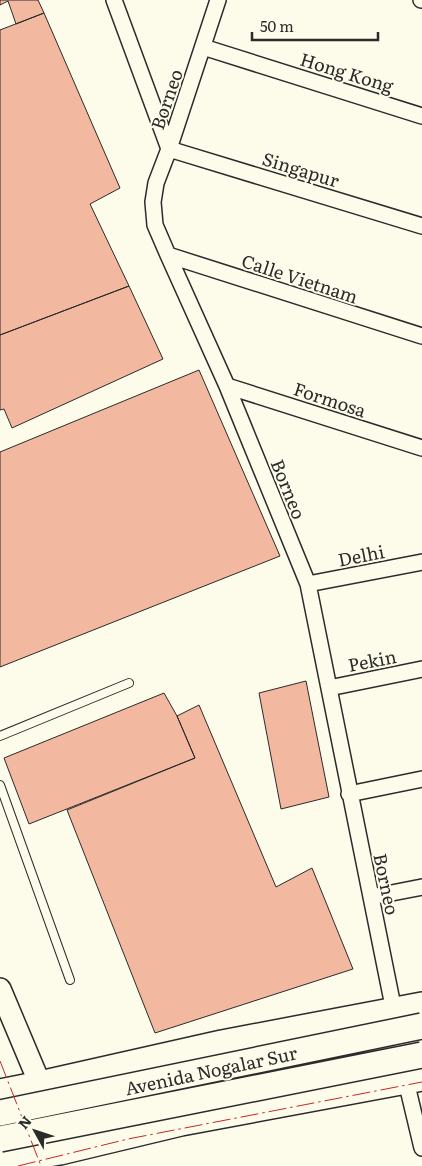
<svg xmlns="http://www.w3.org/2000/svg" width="422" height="1166" font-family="Literata,serif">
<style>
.building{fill:#f2b8a0;stroke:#2b2b2b}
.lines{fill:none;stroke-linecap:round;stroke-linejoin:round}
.service-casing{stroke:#2b2b2b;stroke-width:10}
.minor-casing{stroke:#2b2b2b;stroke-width:18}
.secondary-casing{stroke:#2b2b2b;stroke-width:24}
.trunk-casing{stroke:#2b2b2b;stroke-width:28}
.service{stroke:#fdfbea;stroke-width:8}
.minor{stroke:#fdfbea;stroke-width:15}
.secondary{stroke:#fdfbea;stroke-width:21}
.trunk{stroke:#fdfbea;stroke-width:25}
.trunk-bridge-casing{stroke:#2b2b2b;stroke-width:28;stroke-linecap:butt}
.trunk-bridge{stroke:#fdfbea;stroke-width:25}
.power{stroke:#c62828;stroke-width:1;stroke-dasharray:18 4 2.5 4;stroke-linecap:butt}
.labels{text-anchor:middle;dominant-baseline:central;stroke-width:4;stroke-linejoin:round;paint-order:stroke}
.street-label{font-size:18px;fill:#2b2b2b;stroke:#fdfbea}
</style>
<rect width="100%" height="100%" fill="#fdfbea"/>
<path class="building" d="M0,0h38l6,13 -28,11 -8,-23 -8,4z
M44,13l76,175 -30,16 39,82 -129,49v-305z
M129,286l34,73 -151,69 -8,-19 -4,1v-75z
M199,370l81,186 -280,111v-215z
M306,681l23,116 -48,12 -22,-116z
M164,693l13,23 18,42 -166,66 -25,-66z
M199,705l77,182 36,-19 41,101 -198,64 -88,-223 128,-52 -18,-42z"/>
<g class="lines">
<defs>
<path id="service" d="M0,736l129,-53
M0,785l70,195"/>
<path id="minor" d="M114,0l55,149
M218,0l-49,149 -13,34 -3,19 2,23 13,30 59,131 81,198 86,427
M421,0h1
M203,47l219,69
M169,149l253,77
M168,255l254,81
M227,386l195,62
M308,584l114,-22
M329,688l93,-19
M349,794l73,-15
M371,897l51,-10
M406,1081l16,67"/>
<path id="secondary" d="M0,989l40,95 18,61"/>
<path id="trunk" d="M0,1092l40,-8 182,-41 200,-38
M0,1162l60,-10 121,-29 241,-45"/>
</defs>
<use href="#service" class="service-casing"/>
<use href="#minor" class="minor-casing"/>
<use href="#secondary" class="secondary-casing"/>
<use href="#trunk" class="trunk-casing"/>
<use href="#service" class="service"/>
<use href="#minor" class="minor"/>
<use href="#secondary" class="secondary"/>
<use href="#trunk" class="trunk"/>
<defs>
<path id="trunk-bridge" d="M0,1113l422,-87
M0,1139l422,-84"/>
</defs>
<use href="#trunk-bridge" class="trunk-bridge-casing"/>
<use href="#trunk-bridge" class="trunk-bridge"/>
<path class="power" d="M0,1061l41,105
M18,1166l110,-27 294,-57"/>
</g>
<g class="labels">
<g class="street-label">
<text transform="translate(347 72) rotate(17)">Hong Kong</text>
<text transform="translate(166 99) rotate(-71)">Borneo</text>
<text transform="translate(301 169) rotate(17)">Singapur</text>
<text transform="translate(300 278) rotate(18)">Calle Vietnam</text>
<text transform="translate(330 399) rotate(18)">Formosa</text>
<text transform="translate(289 489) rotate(68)">Borneo</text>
<text transform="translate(361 555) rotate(-11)">Delhi</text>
<text transform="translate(372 660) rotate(-11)">Pekin</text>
<text transform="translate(387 884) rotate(78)">Borneo</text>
<text transform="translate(211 1070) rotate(-12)">Avenida Nogalar Sur</text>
</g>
</g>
<g transform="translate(35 1131) rotate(310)" stroke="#fdfbea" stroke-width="4" paint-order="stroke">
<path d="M0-4L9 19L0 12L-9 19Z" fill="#2b2b2b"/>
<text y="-8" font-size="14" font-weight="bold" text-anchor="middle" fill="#2b2b2b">N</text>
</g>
<path d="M252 32v8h126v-8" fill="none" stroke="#2b2b2b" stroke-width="2.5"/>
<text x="260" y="32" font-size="15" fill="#2b2b2b" stroke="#fdfbea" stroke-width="4" paint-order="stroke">50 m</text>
</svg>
